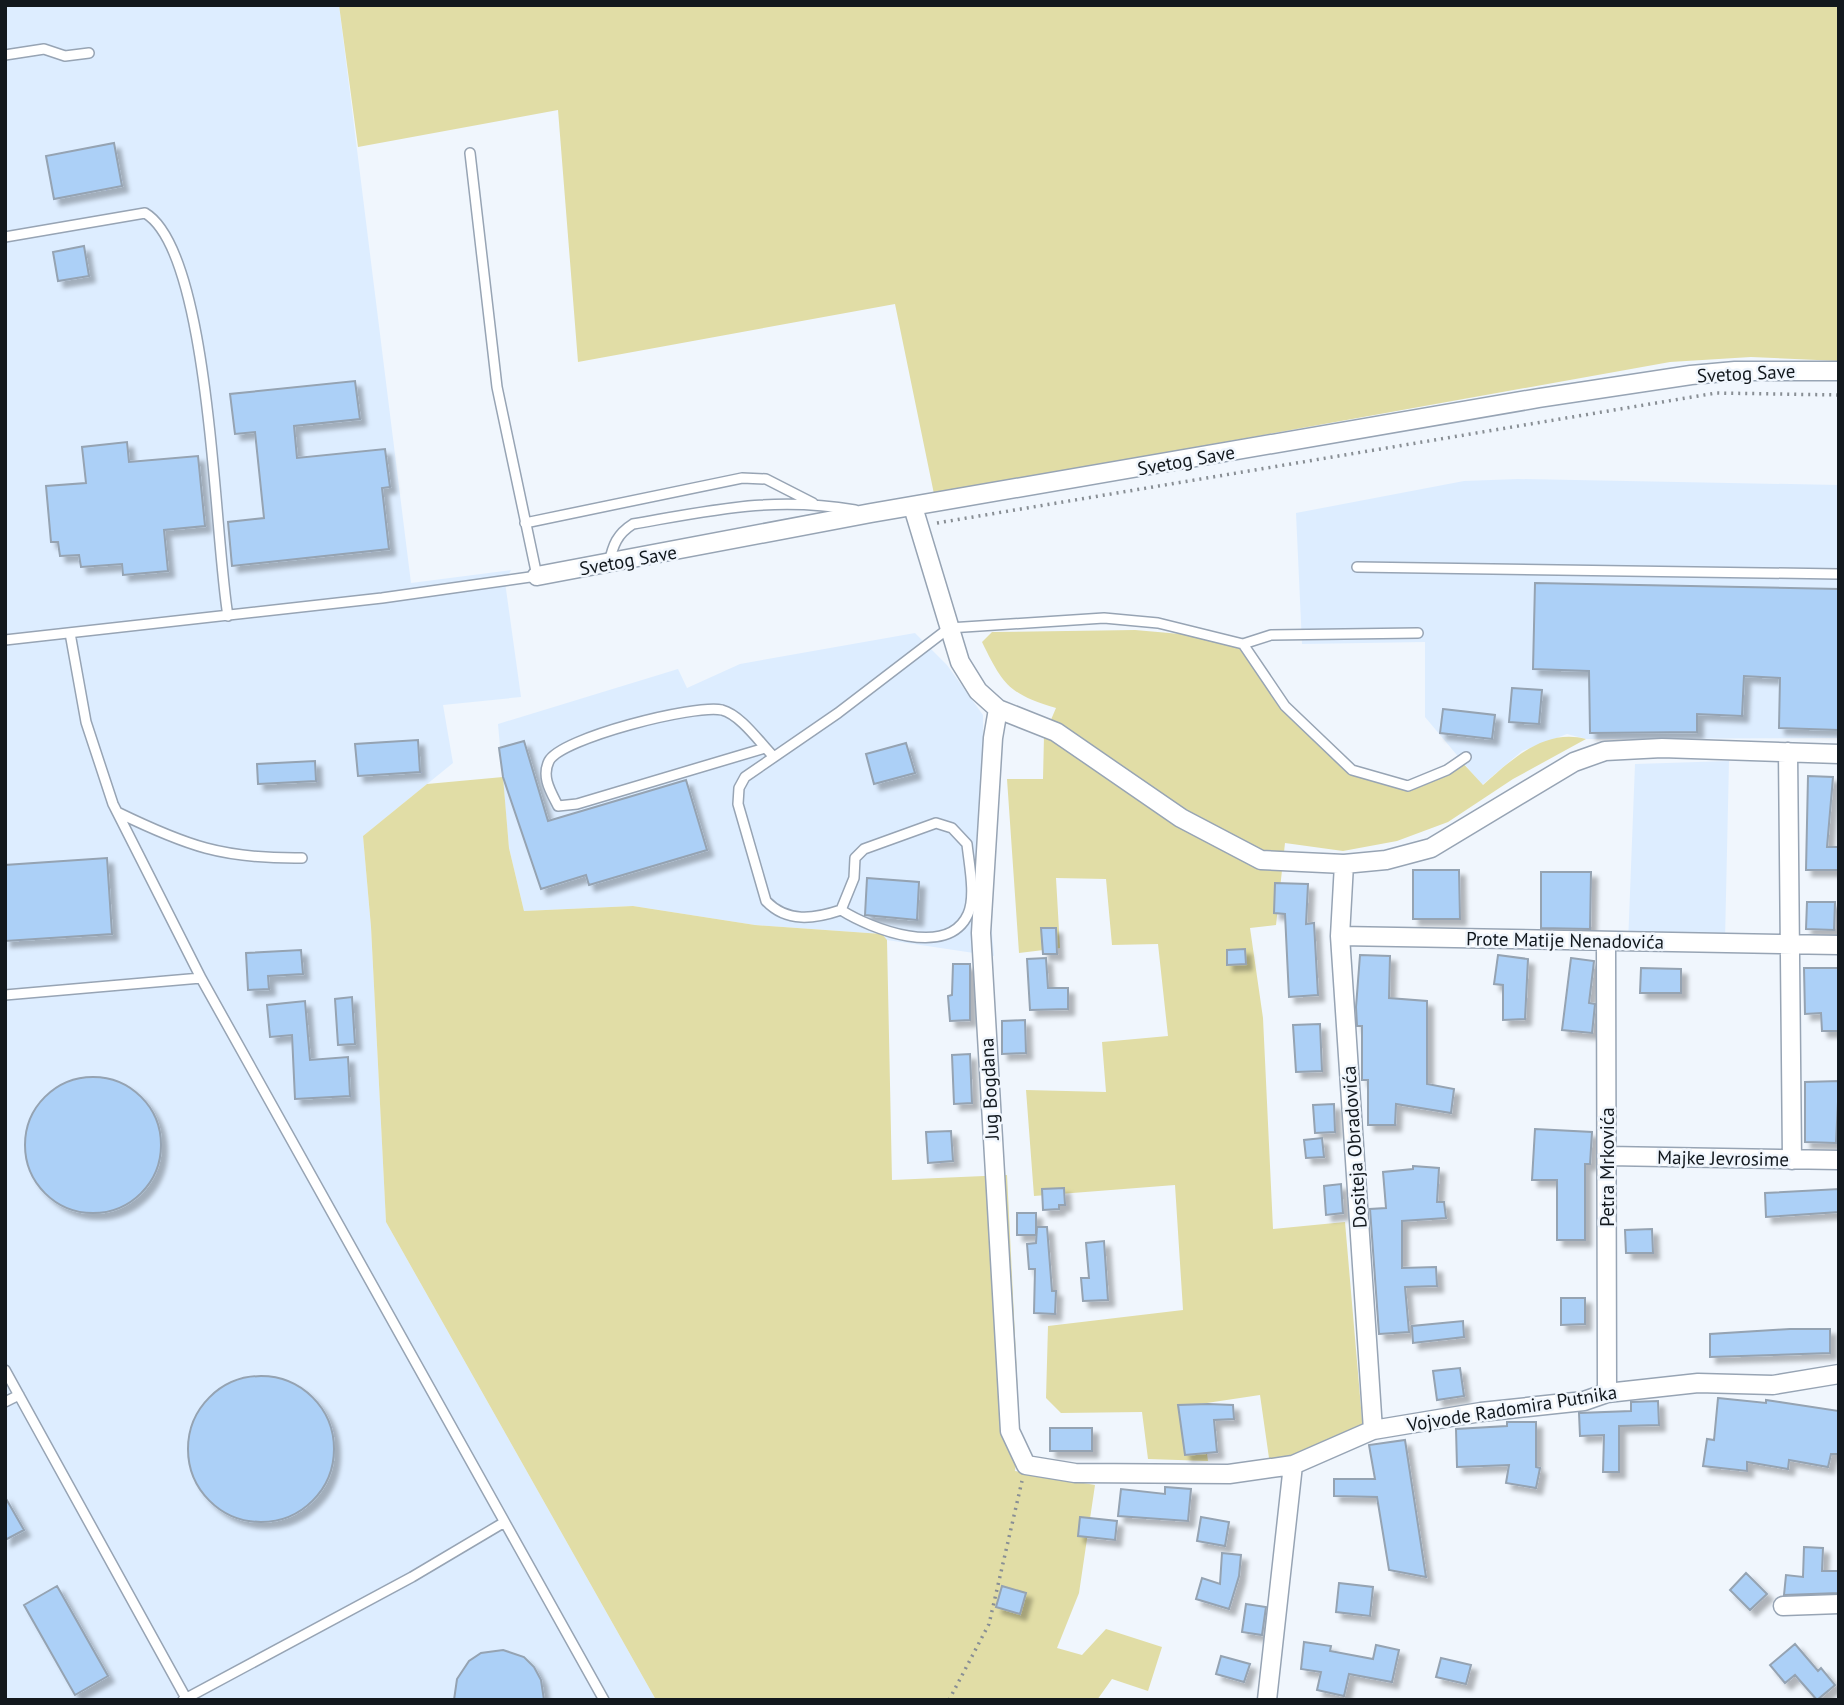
<svg xmlns="http://www.w3.org/2000/svg" width="1844" height="1705" font-family="'PT Sans',sans-serif">
<style>
.built{fill:#ddedff}
.green{fill:#e1dda6}
.building{fill:#acd0f7;stroke:#95a3b2;stroke-width:2;filter:url(#shadow)}
.lines{fill:none;stroke-linecap:round;stroke-linejoin:round}
.lane-casing{stroke:#97a4b4;stroke-width:12}
.street-casing{stroke:#97a4b4;stroke-width:21}
.path{stroke:#888e94;stroke-width:3.5;stroke-dasharray:2 5;stroke-linecap:butt}
.lane{stroke:#fff;stroke-width:9}
.street{stroke:#fff;stroke-width:18}
.labels{text-anchor:middle;dominant-baseline:central;stroke-width:5;stroke-linejoin:round;paint-order:stroke}
.street-label{font-size:19px;fill:#12181d;stroke:#f0f6fd}
</style>
<defs>
<filter id="shadow"><feDropShadow dx="6" dy="6" stdDeviation="2" flood-color="#0004"/></filter>
</defs>
<rect width="100%" height="100%" fill="#f0f6fd"/>
<path class="built" d="M5,5h334l72,578 100,-13 -6,12 16,115 -78,8 10,58 -90,73 8,91 15,295 270,478h-651z
M1518,479l321,6v253l-253,1 -19,-5 -45,17 -40,34 -57,-68v-75l-123,2 -6,-131 168,-32z
M915,633l32,32 36,50 2,134 9,107 -107,-16 -5,-6 -127,-9 -122,-19 -109,5 -15,-63 -11,-124 180,-55 9,19 53,-24z
M1729,761l-4,180 -97,3 7,-180z"/>
<path class="green" d="M339,5h1500v356l-88,-4 -81,5 -736,132 -39,-190 -317,58 -20,-252 -200,37z
M1135,630l91,8 17,6 42,62 67,64 56,16 52,-26 23,25c29,-26 62,-57 103,-46l-73,40 -65,43 -51,19 -54,10 -58,-8 -9,82 -26,3 13,90 10,211 72,-7 18,209 -63,27h-31l-9,-63 -60,9 8,57 -60,-2 -6,-47 -81,1 -15,-15 2,-72 135,-16 -8,-125 -141,11 -8,-106 80,2 -4,-50 66,-6 -10,-92 -46,1 -6,-66 -50,-1 4,70 -41,5 -12,-174h36l1,-43 12,-28c-47,-14 -53,-23 -74,-66l10,-10z
M503,777l6,71 15,63 109,-5 122,19 127,9 5,6 5,240 115,-5 13,262 -5,34 80,14 -16,108 -22,55 25,7 24,-26 56,18 -14,44 -36,-12 -15,21h-441l-270,-478 -15,-295 -8,-91 64,-52z"/>
<path class="building" d="M114,143l8,43 -68,13 -8,-43z
M84,246l5,30 -31,5 -5,-29z
M355,381l5,38 -66,7 3,32 88,-9 5,38 -8,1 7,61 -157,17 -4,-44 36,-4 -9,-86 -20,2 -5,-40z
M127,442l2,20 69,-6 7,70 -41,4 4,41 -45,4 -1,-11 -41,3 -2,-12 -19,1 -2,-14h-7l-5,-56 40,-3 -4,-36z
M1535,583l304,6v141l-60,-2 1,-50 -36,-2 -2,40 -45,-2v18l-107,1 -1,-62 -56,-2z
M1512,688l30,2 -3,34 -30,-2z
M1443,709l52,6 -3,24 -52,-6z
M418,740l2,32 -62,4 -3,-32z
M524,741l24,80 138,-41 21,70 -118,35 -3,-10 -45,14 -38,-112 -4,-29z
M906,743l9,30 -41,11 -8,-30z
M315,761l1,20 -58,3 -1,-20z
M1808,776l25,1 -6,70h12v23h-33z
M107,858l5,76 -107,7v-76z
M1413,870h46l1,49h-47z
M1541,872h50l-1,57 -49,-1z
M867,878l52,4 -2,38 -52,-5z
M1275,883l33,1 -2,40 8,-1 4,72 -29,2 -4,-83 -11,-1z
M1807,902h28l-1,28 -28,-1z
M1041,928h15l1,26h-14z
M1245,949l1,15 -19,1v-15z
M301,950l2,24 -35,2 1,13 -21,1 -2,-37z
M1360,955l30,1 -1,42 38,3v83l27,5 -3,24 -55,-9 -1,21h-27v-45h-6v-54h-5l-1,-19z
M1498,955l30,4 -3,60 -22,1v-35l-9,-1z
M1046,958l2,30h20v21l-38,1 -3,-51z
M1571,958l23,3 -5,42 6,1 -3,29 -30,-3z
M953,964h17v56l-20,1 -2,-25 4,-1z
M1641,968l40,1v24h-41z
M1804,968h35v63h-17l-1,-18 -16,1z
M352,997l3,47 -17,1 -3,-46z
M305,1001l5,59 38,-3 2,39 -55,3 -3,-64 -22,2 -3,-32z
M1025,1020l1,33 -24,1v-33z
M1320,1024l2,47 -26,1 -3,-47z
M970,1054l2,49 -18,1 -2,-49z
M25 1145a68 68 0 1 1 136 0a68 68 0 1 1-136 0Z
M1839,1081l-3,62 -31,-1v-60z
M1334,1104l1,28 -20,1 -2,-28z
M1535,1129l57,3 -2,32h-5v76h-28v-60h-25z
M951,1131l2,30 -25,2 -2,-31z
M1322,1138l2,19 -18,1 -2,-18z
M1413,1166l26,2 -2,34h7l2,16 -44,3v47l34,-1 1,19 -32,1 4,45 -30,2 -9,-125 16,-1 -3,-36 30,-3z
M1341,1184l2,29 -17,2 -2,-29z
M1064,1188l1,17h-6v4l-16,1 -1,-21z
M1839,1189v23l-73,5 -1,-24z
M1017,1213h19v22h-19z
M1037,1227h10l5,64h4l-1,23 -21,-1 1,-44h-6l-2,-25 9,-1z
M1652,1229l1,24h-27l-1,-23z
M1104,1241l4,59 -25,1 -2,-23h8l-3,-35z
M1561,1298h24v26l-24,1z
M1463,1321l1,16 -51,6 -1,-17z
M1790,1329h40v24l-120,4v-23z
M1460,1368l4,28 -27,4 -4,-29z
M188 1449a73 73 0 1 1 146 0a73 73 0 1 1-146 0Z
M1718,1398l48,5v-3l73,11v43h-8l-3,13 -39,-7 -1,9 -41,-7v9l-44,-5 4,-27 7,1z
M1658,1401l1,24 -40,1v46h-16l1,-37 -24,1 -1,-23 52,-2v-9z
M1208,1404l25,1 1,14 -20,1 3,32 -32,3 -7,-50z
M1507,1422h29v45l4,1 -4,20 -30,-5 3,-18 -52,2 -1,-38 51,-3z
M1050,1428h42v23h-42z
M1405,1440l21,137 -37,-7 -12,-73 -43,-1v-17h41l-6,-34z
M1165,1487l26,2 -3,32 -70,-5 3,-27 44,5z
M5,1497l19,33 -19,10z
M1080,1517l37,4 -2,19 -37,-4z
M1201,1517l28,5 -4,24 -28,-5z
M1804,1547l19,1 -1,23h17v22l-55,2 2,-20 17,2z
M1222,1553l19,2 -2,21 -10,33 -33,-10 6,-21 18,6z
M1746,1573l21,21 -17,16 -20,-20z
M1339,1583l34,4 -3,29 -34,-4z
M57,1586l51,90 -33,19 -51,-90z
M1002,1586l24,7 -6,21 -24,-7z
M1246,1604l20,3 -4,28 -20,-3z
M1304,1642l27,4 -1,5 43,8 3,-14 23,5 -7,32 -43,-8 -5,22 -27,-6 4,-18 -20,-3z
M1795,1644l23,27 3,-3 14,17 -18,15 -22,-25 -10,8 -15,-18z
M503,1650l21,7 10,10 7,13 3,20h-90l3,-21 12,-18 12,-8z
M1221,1656l29,8 -6,18 -28,-8z
M1441,1658l30,7 -5,19 -30,-7z"/>
<g class="lines">
<defs>
<path id="lane" d="M5,55l39,-6 21,7 24,-3
M5,237l140,-24c66,39 69,323 83,403
M525,523l217,-45 24,1 47,24
M609,563c4,-18 8,-29 24,-39 81,-14 140,-28 222,-14
M1357,567l482,7
M70,633l16,89 27,82 88,174
M5,640l377,-42 155,-22 -40,-189 -27,-234
M1243,644l28,-9 147,-2
M765,748l-188,56 -19,2c-7,-14 -17,-29 -9,-45 12,-23 146,-57 173,-51 19,5 38,33 52,47
M117,812c70,34 106,47 185,46
M841,910l13,-32 1,-20 9,-9 72,-26 16,5 15,16c2,20 9,52 1,70 -20,45 -97,15 -127,-4 -27,9 -54,13 -75,-9l-28,-97 1,-16 6,-11 93,-64 111,-85 155,-10 54,5 85,21 42,62 67,64 56,16 39,-16 19,-13
M5,995l196,-17 403,722
M5,1370l182,330
M5,1402l14,-7
M183,1700l229,-123 91,-54"/>
<path id="street" d="M913,507l47,155 18,29 20,18 58,23 125,86 80,42 83,4 42,-4 45,-12 143,-86 31,-11 57,-3 177,6
M537,576l334,-63 668,-115 152,-23 44,-4h104
M998,709l-5,29 -12,195 29,498 16,34 49,8 154,1 64,-9 80,-35 108,-18 103,-11 23,-8 91,-10 75,2 66,-11
M1788,752l4,408
M1344,864l-4,72 33,494
M1340,936l499,9
M1606,941l1,452
M1608,1156l231,4
M1783,1606l56,-2
M1267,1700l26,-235"/>
</defs>
<use href="#lane" class="lane-casing"/>
<use href="#street" class="street-casing"/>
<path class="path" d="M937,523l779,-130 123,2
M949,1700l40,-76 33,-143"/>
<use href="#lane" class="lane"/>
<use href="#street" class="street"/>
</g>
<g class="labels">
<g class="street-label">
<text transform="translate(1746 373) rotate(-3)">Svetog Save</text>
<text transform="translate(1186 460) rotate(-10)">Svetog Save</text>
<text transform="translate(628 560) rotate(-10)">Svetog Save</text>
<text transform="translate(1565 940) rotate(1)">Prote Matije Nenadovića</text>
<text transform="translate(989 1089) rotate(-93)">Jug Bogdana</text>
<text transform="translate(1354 1147) rotate(-94)">Dositeja Obradovića</text>
<text transform="translate(1723 1158) rotate(1)">Majke Jevrosime</text>
<text transform="translate(1607 1167) rotate(-90)">Petra Mrkovića</text>
<text transform="translate(1512 1408) rotate(-9)">Vojvode Radomira Putnika</text>
</g>
</g>
<rect width="1844" height="1705" fill="none" stroke="#12181d" stroke-width="14"/>
</svg>
